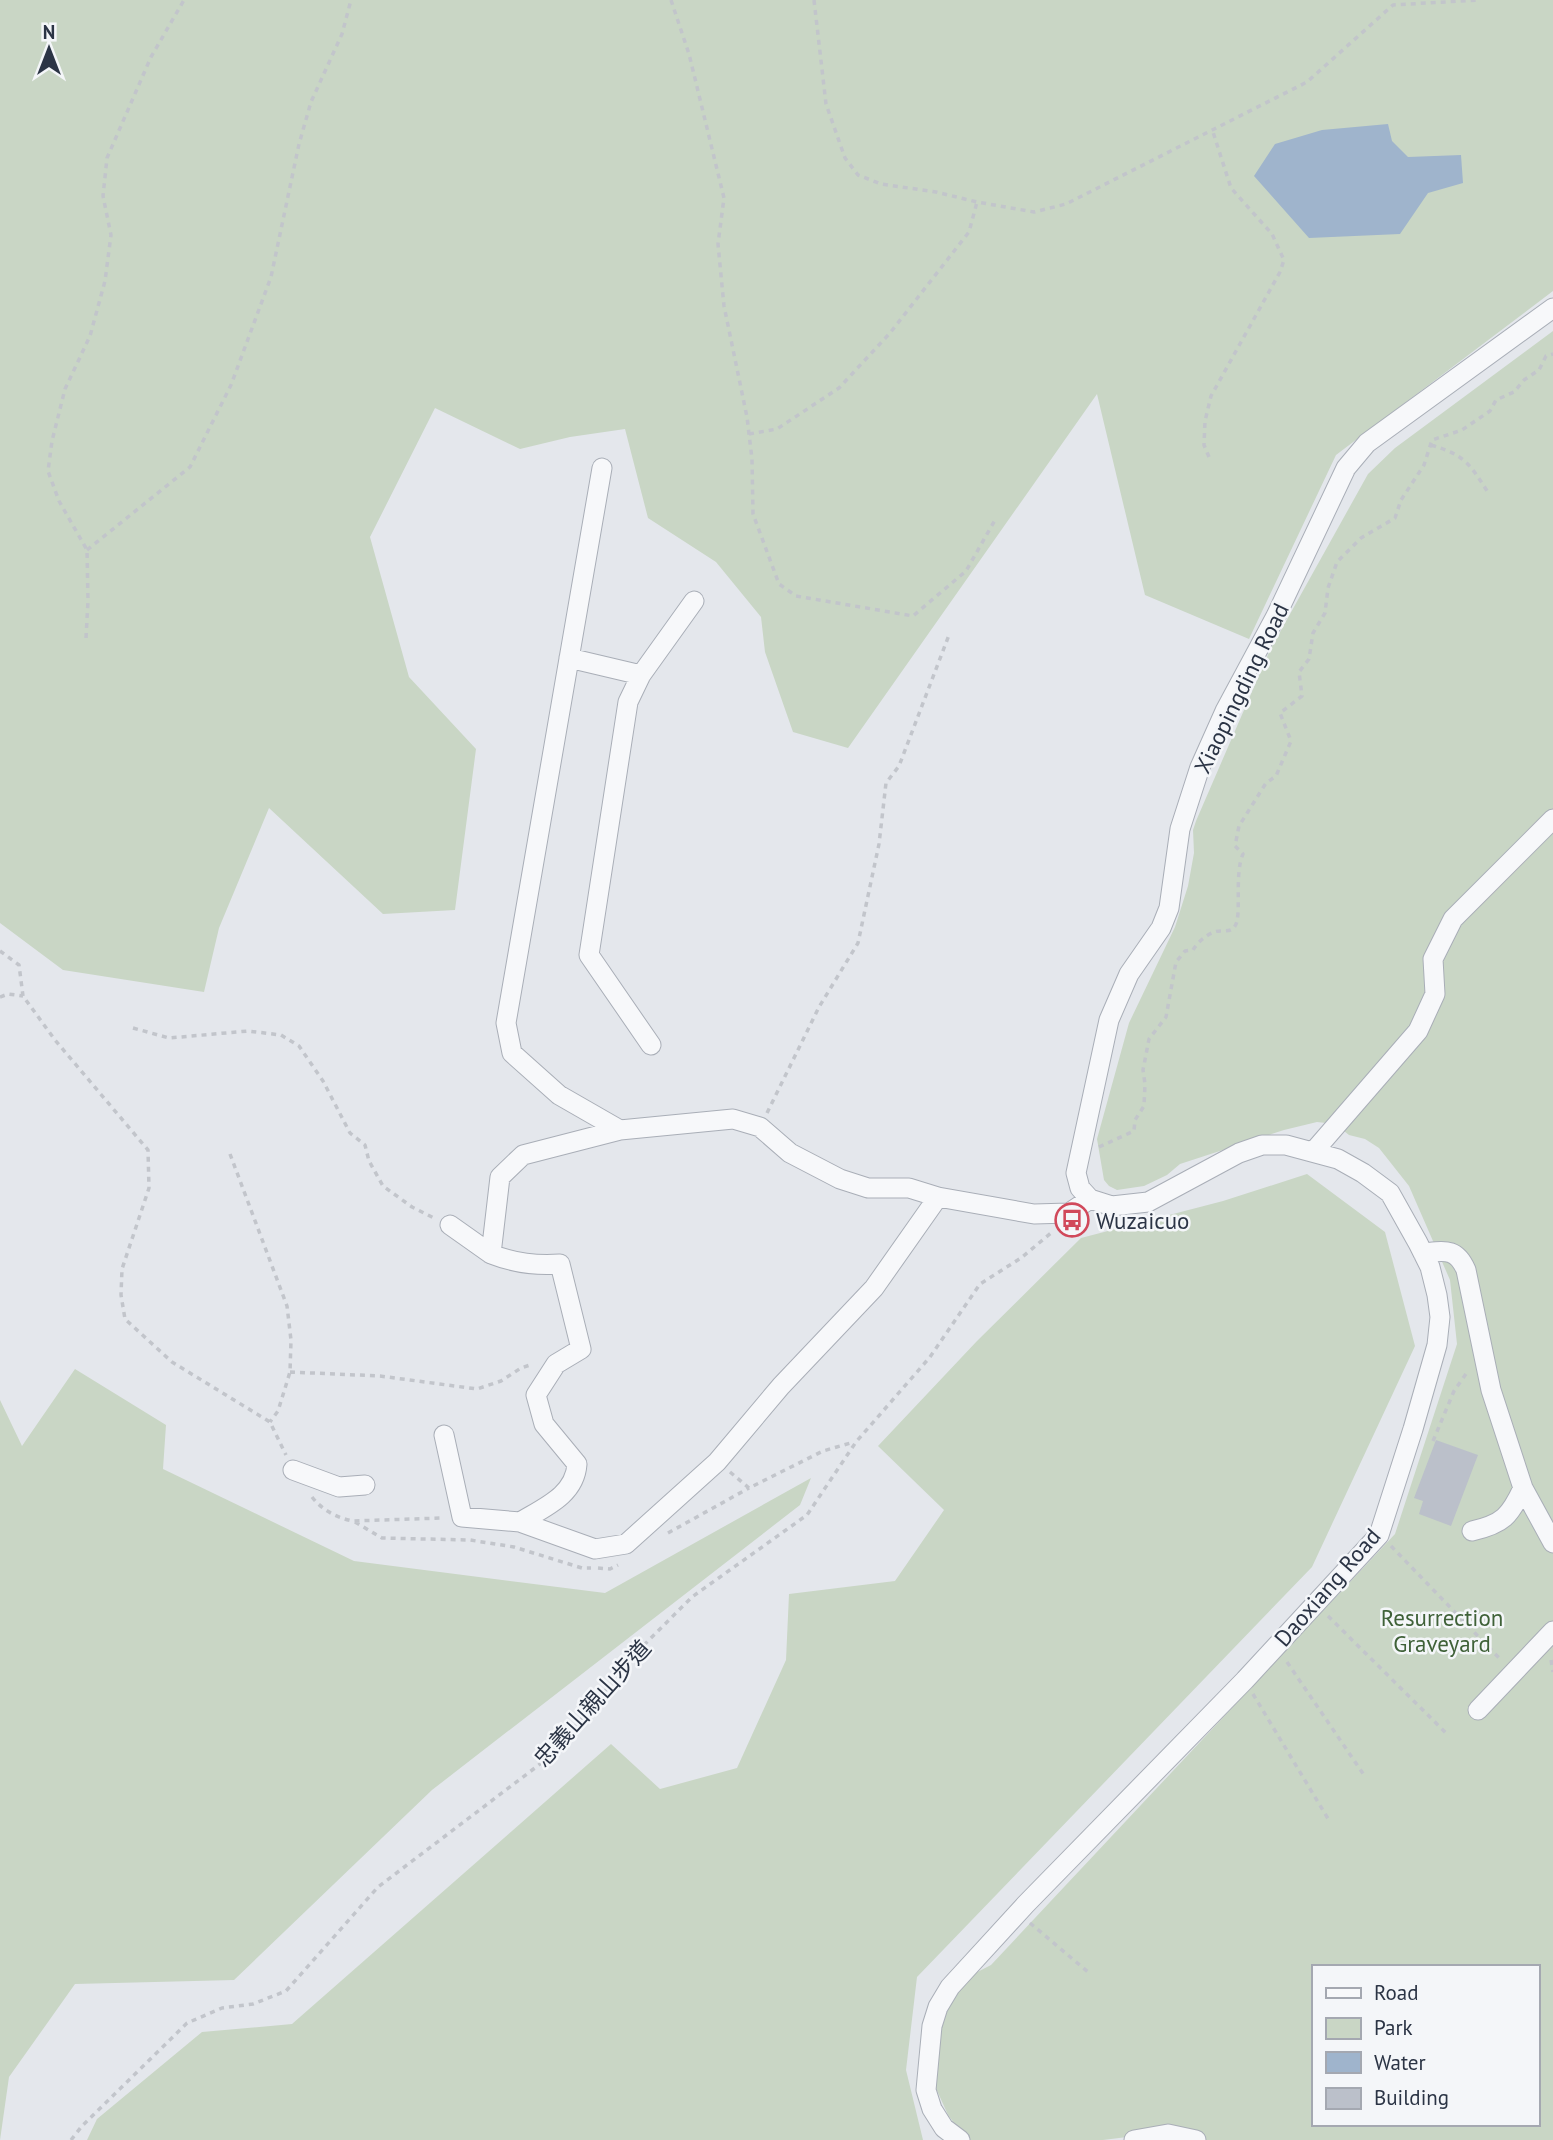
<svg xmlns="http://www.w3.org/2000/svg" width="1553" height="2140" font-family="'PT Sans','Noto Sans TC',sans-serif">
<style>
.green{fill:#c9d6c5;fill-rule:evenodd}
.water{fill:#9fb4cc}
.building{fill:#bbc0ca}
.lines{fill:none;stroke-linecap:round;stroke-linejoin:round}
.minor-casing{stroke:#a9aeb7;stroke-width:21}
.path{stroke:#c2c5cb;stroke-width:3.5;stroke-dasharray:5 5;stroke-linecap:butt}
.minor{stroke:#f7f8fa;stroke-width:19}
.labels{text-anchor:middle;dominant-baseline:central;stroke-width:5;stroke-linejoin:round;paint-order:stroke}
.street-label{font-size:23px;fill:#2b3445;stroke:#f4f6f9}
.poi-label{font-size:23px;fill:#2b3445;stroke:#f4f6f9;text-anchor:start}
.park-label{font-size:23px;fill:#3f6138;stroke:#f4f6f9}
</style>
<rect width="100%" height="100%" fill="#e4e7ec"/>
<path class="green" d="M0,0h1553v291l-217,164 -87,184 -104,-44 -48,-201 -249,354 -55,-16 -28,-80 -4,-35 -45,-55 -68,-44 -23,-89 -55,8 -50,12 -85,-41 -65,129 39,140 67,72 -21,161 -72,4 -114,-106 -50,120 -15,64 -141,-22 -63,-47z
M1553,331v1809h-398l-28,-3 -24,3h-136l-19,-25 -13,-29 8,-77 9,-24 39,-20 404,-431 62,-190 -7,-64 -41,-94 -30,-38 -14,-9 -16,-4 -14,-11 -18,-2 -33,8 -104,34 -13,11 -23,11 -27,4 -8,-4 -5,-6 -7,-41 32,-116 46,-96 13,-41 6,-33 -1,-23 3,-9 74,-171 98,-176 27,-26zM1313,1967h224v157h-224z
M1307,1174l78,58 30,114 -103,221 -395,410 -11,93 17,70h-836l10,-21 105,-87 90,-8 319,-280 49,45 77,-21 49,-108 3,-66 106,-13 49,-71 -66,-64 99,-105 104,-103 142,-37z
M75,1369l91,56 -3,44 191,92 251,32 206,-115 -11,27 -368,285 -198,190 -159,4 -66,93 -9,63v-740l22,46z"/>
<path class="water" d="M1388,124l4,17 16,16 53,-2 2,28 -35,10 -28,41 -91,4 -55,-62 21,-32 47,-14z"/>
<path class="building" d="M1436,1440l42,15 -27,71 -32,-12 4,-13 -9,-3z"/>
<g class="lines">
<defs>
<path id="minor" d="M602,468l-96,555 6,30 47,42 61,35 113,-11 27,8 30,26 50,26 28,9h41l29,9
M569,658l72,17 -13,27 -39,253 62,90
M641,675l53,-74
M1314,1151l104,-120 17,-37 -2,-35 20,-40 100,-100
M450,1225l41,29 9,-77 23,-22 97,-25
M1423,1253c21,-2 33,-6 43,17l25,120 32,98 30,55
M491,1254c23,9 44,12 69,10l21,85 -25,15 -20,31 8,29 33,40c-2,31 -32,43 -57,58
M444,1435l18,82 58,5 75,27 31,-5 91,-82 64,-76 93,-98 64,-91 96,17 35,-1 21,-14
M293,1470l46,17 26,-2
M1472,1531c31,-7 38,-15 51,-43
M1478,1710l75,-79
M960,2140l-16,-12 -12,-19 -6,-19 6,-64 6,-19 12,-20 76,-83 219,-224 134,-145 34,-106 24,-84 3,-28 -3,-22 -7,-28 -12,-24 -28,-50 -27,-20 -25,-14 -52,-14h-24l-23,8 -91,49 -36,4 -22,-7 -10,-11 -4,-15 33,-153 20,-46 32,-46 8,-20 11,-79 20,-62 25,-56 51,-95 70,-148 21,-25 186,-135
M1134,2140l34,-6 28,6"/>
</defs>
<use href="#minor" class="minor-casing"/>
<path class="path" d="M671,0l18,54 35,144 -6,46 6,62 23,111 5,42 1,55 26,70 17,12 117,20 53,-45 29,-51
M814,0l12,104 19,54 13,17 23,9 55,8 41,10 57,10 32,-8 241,-122 86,-77 85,-5
M749,434l28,-5 62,-41 51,-55 79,-101 8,-30
M1431,445c34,10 39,19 58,49
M1209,457l-5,-12 1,-24 6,-25 69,-124 4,-12 -12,-26 -41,-46 -19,-59
M87,550l103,-83 41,-82 40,-108 28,-133 12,-42 31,-68 9,-34
M86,638l2,-37 -1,-51 -28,-49 -11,-30 4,-30 13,-52 25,-53 15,-55 6,-46 -8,-39 4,-38 44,-101 33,-57
M0,951l19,14 4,31 32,44 93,110 1,38 -27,81 -1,26 4,24 47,43 98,60 16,33
M0,997l8,-3 15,2
M133,1028l36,10 79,-7 33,4 18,11 24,35 27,52 15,12 4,16 14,25 29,21 22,11
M767,1113l52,-106 39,-64 21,-99 7,-61 13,-17 50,-131
M1099,1147l35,-16 1,-11 9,-14 1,-22 -2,-14 6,-31 17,-22 10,-55 9,-11 8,-1c4,-7 13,-15 21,-18 8,-3 16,2 21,-6 7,-9 -1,-52 8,-72l-8,-8 4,-20 27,-43 10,-7 15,-35 -11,-28 22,-17 -3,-24 10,-13 4,-26 12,-20 3,-25 9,-26 24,-24 34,-20 6,-18 23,-35 8,-25 30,-10 28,-19 6,-11 18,-8 10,-12 15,-10 7,-14 7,-2
M230,1154l57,152 4,34 -1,32 -12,39 -8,11
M290,1372l90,4 97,13 24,-8 20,-13 12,-4
M1433,1441l21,-50 14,-20
M730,1472l19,16 74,-37 31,-9
M312,1497c10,13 25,21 41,24l90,-3
M355,1522l27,16 88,2 44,7 68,21h9
M668,1533l81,-45
M1391,1546l111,115
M598,1568l12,1 8,-4
M1328,1616l118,117
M1551,1660l2,12
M1287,1662l77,113
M1253,1694l77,128
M1030,1923l58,49
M71,2140l11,-14 105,-103 35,-15 31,-4 33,-13 92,-104 170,-129 96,-113 48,-48 115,-82 49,-73 74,-85 50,-73 41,-26 30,-25"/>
<use href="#minor" class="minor"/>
</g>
<defs>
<symbol id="bus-ring" viewBox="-11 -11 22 22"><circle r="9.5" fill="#f4f6f9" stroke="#d1495b" stroke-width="1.5"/><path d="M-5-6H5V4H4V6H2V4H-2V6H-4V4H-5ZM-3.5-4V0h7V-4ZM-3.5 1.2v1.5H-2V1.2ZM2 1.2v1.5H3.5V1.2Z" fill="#d1495b"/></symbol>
</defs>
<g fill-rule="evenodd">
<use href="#bus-ring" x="1053" y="1201" width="38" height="38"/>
</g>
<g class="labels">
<g class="street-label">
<text transform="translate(1241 688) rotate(-64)">Xiaopingding Road</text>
<text transform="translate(1327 1587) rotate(-49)">Daoxiang Road</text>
<text transform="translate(592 1703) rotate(-48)">忠義山親山步道</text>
</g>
<g class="poi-label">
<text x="1096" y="1220">Wuzaicuo</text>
</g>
<g class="park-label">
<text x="1442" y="1617">Resurrection<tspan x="1442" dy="26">Graveyard</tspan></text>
</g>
</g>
<rect x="1312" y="1965" width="228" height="161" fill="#f4f6f9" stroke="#a4a8b1" stroke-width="2"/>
<rect x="1326" y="1988" width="35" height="10" fill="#f7f8fa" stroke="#a4a8b1" stroke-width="2"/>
<text x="1374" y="2000" font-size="21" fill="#2b3445">Road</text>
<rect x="1326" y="2018" width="35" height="21" fill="#c9d6c5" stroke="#a4a8b1" stroke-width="2"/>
<text x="1374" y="2035" font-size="21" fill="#2b3445">Park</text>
<rect x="1326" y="2052" width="35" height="21" fill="#9fb4cc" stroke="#a4a8b1" stroke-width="2"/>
<text x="1374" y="2070" font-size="21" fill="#2b3445">Water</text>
<rect x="1326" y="2088" width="35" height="21" fill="#bbc0ca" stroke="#a4a8b1" stroke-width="2"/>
<text x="1374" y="2105" font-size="21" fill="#2b3445">Building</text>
<g transform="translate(49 49)" stroke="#f4f6f9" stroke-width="5" paint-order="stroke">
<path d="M0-5L12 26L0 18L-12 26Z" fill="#2b3445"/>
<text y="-10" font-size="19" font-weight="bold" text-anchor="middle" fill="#2b3445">N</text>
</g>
</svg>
